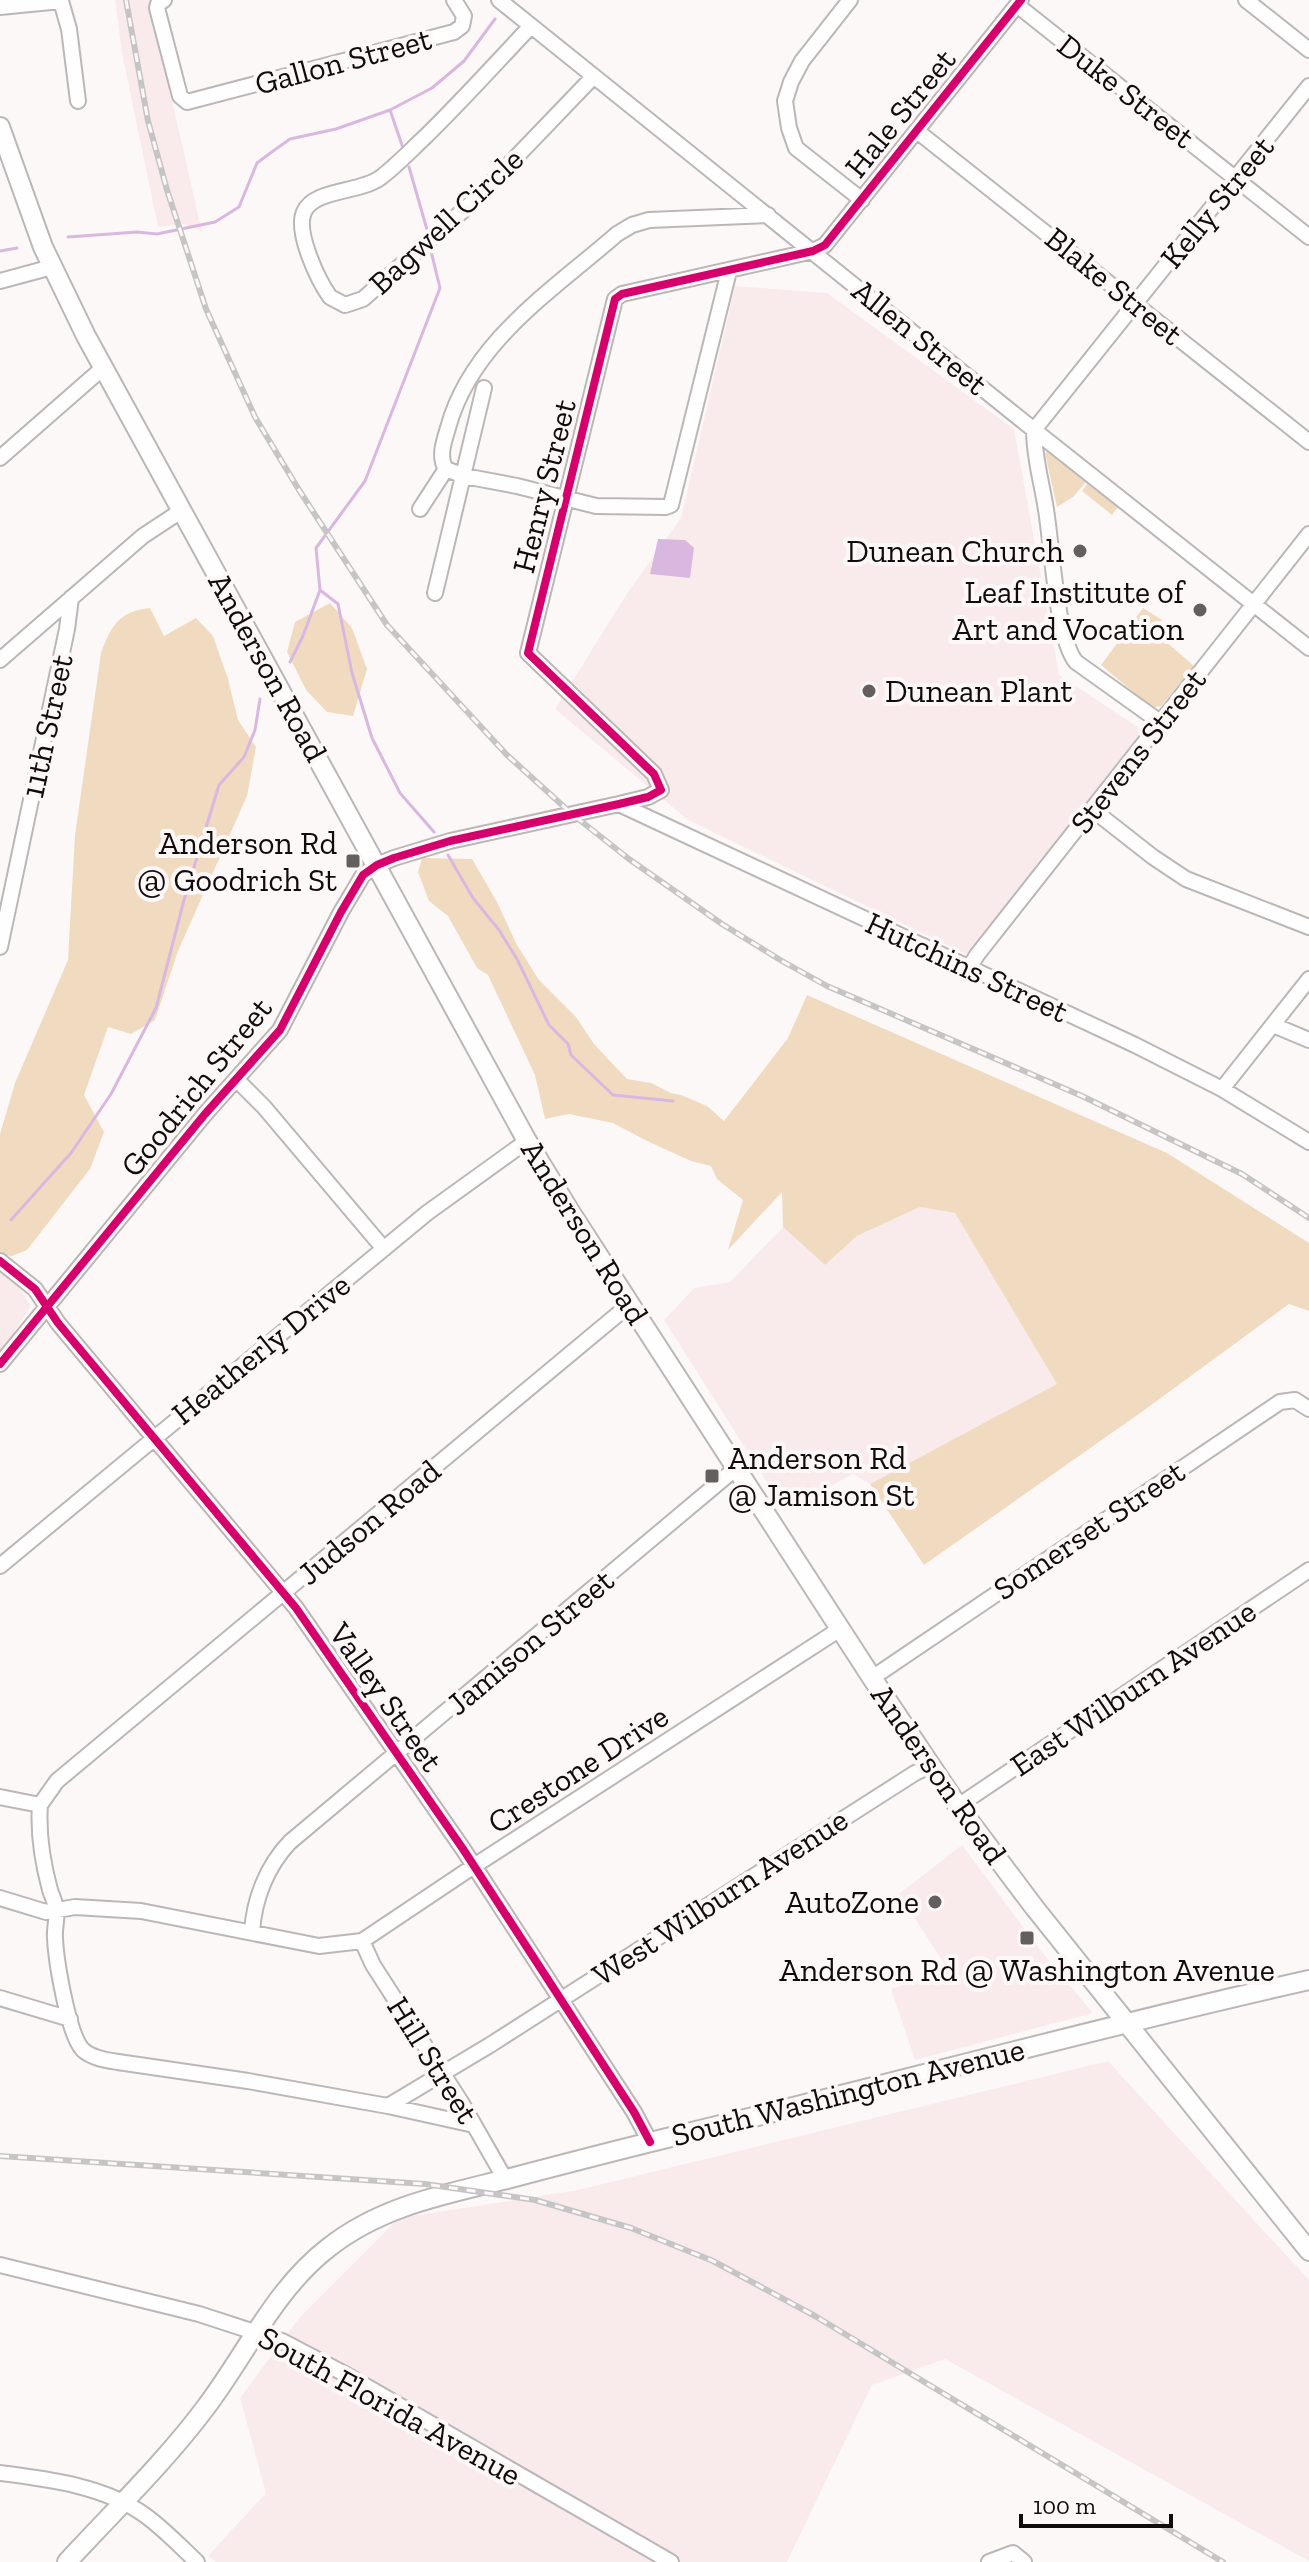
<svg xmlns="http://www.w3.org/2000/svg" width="1309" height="2562" font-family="'Zilla Slab',serif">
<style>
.built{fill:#f9ebeb}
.green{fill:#f0dbc0}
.water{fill:#d9b8e0}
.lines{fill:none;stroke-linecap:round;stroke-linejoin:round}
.stream{stroke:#d9b8e0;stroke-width:3}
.minor-casing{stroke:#bcb7b7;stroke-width:18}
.major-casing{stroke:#bcb7b7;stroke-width:22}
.minor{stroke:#fffefe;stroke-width:14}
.major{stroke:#fffefe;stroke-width:18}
.rail-casing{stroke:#c6c5c5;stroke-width:6}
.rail{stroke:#fef7f7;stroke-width:3;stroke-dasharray:9;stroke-linecap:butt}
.cycleway-casing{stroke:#fef7f7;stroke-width:13}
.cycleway{stroke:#d6006c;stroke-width:8}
.poi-dot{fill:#645f5f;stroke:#fef7f7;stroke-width:3}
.labels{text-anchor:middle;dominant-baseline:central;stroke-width:8;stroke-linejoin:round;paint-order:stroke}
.street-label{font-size:32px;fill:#110c0c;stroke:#fef7f7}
.poi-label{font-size:32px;fill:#110c0c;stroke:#fef7f7;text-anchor:end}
</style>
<rect width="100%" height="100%" fill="#fdf8f8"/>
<path class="built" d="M115,0h34l53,232 -17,-8 -27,3 -36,-174z
M735,286l92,7 187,136 45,246 88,58 -181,221 -278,-134 -133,-111 71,-114 55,-77z
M920,1207l35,6 103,171 -188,100 -17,-10 -68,37 -121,-191 30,-32 36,-6 53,-55 42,38 32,-29z
M0,1259l31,47 -31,47z
M962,1845l82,110 49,58 -178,47 -24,-71 56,-21 -48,-74z
M1108,2061l201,219v281l-364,-202 -73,26 -85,177h-571l-8,-6 58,-63 -26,-95 60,-81 99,-99 179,-28z"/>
<path class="green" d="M1048,452l38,30 -13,15 -16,10 -12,-54z
M1088,483l30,24 -6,8 -30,-24z
M330,603l22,25 15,41 -14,47 -26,-4 -21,-22 -19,-38 8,-30z
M150,608l14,28 32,-18 17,18 15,43 10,41 18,27 -9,49 -69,155 -23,69 -24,14 -23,-7 -24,68 20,37 -14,37 -63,81 -15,6 -12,-1v-121l15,-51 53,-123 7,-125 26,-182c10,-27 18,-42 49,-45z
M1143,608l19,12 -7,12 39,34 -33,40 -9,2 -51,-43z
M422,858l50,1 25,43 20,43 22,35 37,37 18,27 33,35 24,4 20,10 10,2 26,11 17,15 64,-83 19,-43 360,158 142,90v68l-20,-7 -146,107 -219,154 -54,-81 187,-100 -102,-171 -35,-6 -63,29 -32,29 -42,-38 -1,-35 -54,58 15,-50 -26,-21 -6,-13 -20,-5 -44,-20 -34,-18 -44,-9 -24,5 -10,-44 -47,-100 -11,-7 -29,-52 -19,-15 -11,-29z"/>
<path class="water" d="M658,539l27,1 9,8 -4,30 -40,-4z"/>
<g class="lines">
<path class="stream" d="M390,110l13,38
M409,167l19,66
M68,237l69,-5 20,2 58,-12 24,-15 18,-44 12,-9 21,-15 46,-10 54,-19 42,-22 32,-27 31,-42
M0,251l17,-3
M320,590l18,14 14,69 20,65 28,55 34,39
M290,662l13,-26 17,-46 -4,-42 49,-67 75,-193 -9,-37
M448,855l25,43 26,32 18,29 32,66 19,19 3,11 42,40 60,6
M11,1220l60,-67 40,-59 45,-86 28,-108 35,-115 25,-28 11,-27 5,-31"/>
<defs>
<path id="minor" d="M164,0l-6,4 -1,4 23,88 7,6 267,-70 8,-6 2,-10 -10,-16
M499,0l535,430 275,218
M850,0l-48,61 -11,21 -6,19 4,27 7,20 66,52
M1246,0l63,50
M1017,5l292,232
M0,7l61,-6 8,28 9,72
M531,26c-35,37 -69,75 -106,111 -15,14 -29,29 -45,41 -21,15 -66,11 -76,34 -9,20 14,68 26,85l15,8 18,-6 112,-99 119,-124
M917,131l392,311
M729,271l-58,234 -5,2 -70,-1 -79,-20 -53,-10 -18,-7c-8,-12 -2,-28 2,-41 23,-86 105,-138 169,-194l15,-9 17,-5 119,-5
M0,281l52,-14
M0,458l104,-91
M420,509l26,-40
M435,593l49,-205
M0,660l143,-124 38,-25
M1160,722l-84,-60c-20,-24 -24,-117 -30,-152 -4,-27 -12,-52 -12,-80l275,-344
M619,804l516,241 87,44 87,53
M1093,810l60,47 33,22 123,48
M0,947l67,-318 4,-31
M969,968l8,-13 332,-421
M1273,1025l36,15
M236,1079l28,28 120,142
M1222,1089l87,-110
M0,1261l35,28 23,34 238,285 167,241 171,263 16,30
M0,1364l205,-250 75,-84 61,-118 22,-37 14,-10 17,-7 56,-17 169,-37 29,-7 13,-7 -7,-16 -126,-121 87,-354 7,-5 191,-43 12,-6 196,-245
M0,1566l427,-353 100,-72
M872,1678l408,-276 15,-2 14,9
M0,1797l40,8
M40,1805l17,-24 572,-476
M40,1805c-2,27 3,59 10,85 2,6 5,12 6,18 2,9 -2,20 -1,30 1,22 13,97 28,112 9,8 23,10 35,12l130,19 140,25 86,19
M958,1806l351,-236
M0,1898l46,14 29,-5 66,4 178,35 43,-5 112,-75 366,-237
M252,1932c2,-33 15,-66 38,-90l445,-373
M362,1941l11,24 88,137 44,77
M0,1998l70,21
M388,2106l102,-61 425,-272 15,-7
M0,2265l199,49 83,27 63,33 326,188
M0,2473c48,6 106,13 146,43 19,14 34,30 51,46
M989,2562l24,-9 11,9"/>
<path id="major" d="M0,127l43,120 43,89 441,805 42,69 303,468 86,128 76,101 275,344
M67,2562c47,-51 98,-100 139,-155 40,-53 69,-118 122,-159 53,-42 115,-53 179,-69 53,-14 107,-28 160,-41 215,-51 427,-110 642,-158"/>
</defs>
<use href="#minor" class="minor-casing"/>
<use href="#major" class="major-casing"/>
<use href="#minor" class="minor"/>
<use href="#major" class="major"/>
<defs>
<path id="rail" d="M126,0l22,121 19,69 39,119 49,108 44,73 88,135 120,130 65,59 57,45 93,65 60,37 45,25 255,110 160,78 67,44
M0,2156l425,28 110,16 96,28 82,33 102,55 408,246"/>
</defs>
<use href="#rail" class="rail-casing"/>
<use href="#rail" class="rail"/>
<defs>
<path id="cycleway" d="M0,1261l35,28 23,34 238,285 167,241 171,263 16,30
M0,1364l205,-250 75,-84 61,-118 22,-37 14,-10 17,-7 56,-17 169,-37 29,-7 13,-7 -7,-16 -126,-121 87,-354 7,-5 191,-43 12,-6 196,-245"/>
</defs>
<use href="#cycleway" class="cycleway-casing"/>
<use href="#cycleway" class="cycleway"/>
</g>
<g class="poi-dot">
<circle cx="1080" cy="551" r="8"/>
<circle cx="1200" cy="610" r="8"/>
<circle cx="869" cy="691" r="8"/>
<rect x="345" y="853" width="16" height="16" rx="4"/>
<rect x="704" y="1468" width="16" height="16" rx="4"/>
<circle cx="935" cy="1902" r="8"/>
<rect x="1019" y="1930" width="16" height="16" rx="4"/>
</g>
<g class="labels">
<g class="street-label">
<text transform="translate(343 61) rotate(-15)">Gallon Street</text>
<text transform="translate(1126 91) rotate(38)">Duke Street</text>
<text transform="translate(900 113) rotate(-51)">Hale Street</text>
<text transform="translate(1217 202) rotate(-51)">Kelly Street</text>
<text transform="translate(446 221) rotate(-43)">Bagwell Circle</text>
<text transform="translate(1114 286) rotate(39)">Blake Street</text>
<text transform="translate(920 337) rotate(39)">Allen Street</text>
<text transform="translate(544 486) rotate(-76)">Henry Street</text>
<text transform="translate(268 667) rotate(61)">Anderson Road</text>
<text transform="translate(47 726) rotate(-78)">11th Street</text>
<text transform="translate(1138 751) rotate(-52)">Stevens Street</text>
<text transform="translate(967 967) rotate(25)">Hutchins Street</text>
<text transform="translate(196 1087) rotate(-51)">Goodrich Street</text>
<text transform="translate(585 1232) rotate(58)">Anderson Road</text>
<text transform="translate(261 1349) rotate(-39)">Heatherly Drive</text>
<text transform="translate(369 1522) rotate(-40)">Judson Road</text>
<text transform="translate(1089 1530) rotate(-34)">Somerset Street</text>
<text transform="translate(530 1642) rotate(-40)">Jamison Street</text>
<text transform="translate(1133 1688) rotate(-34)">East Wilburn Avenue</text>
<text transform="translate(386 1697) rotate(55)">Valley Street</text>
<text transform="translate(578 1769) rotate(-33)">Crestone Drive</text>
<text transform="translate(939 1774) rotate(55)">Anderson Road</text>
<text transform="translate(720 1897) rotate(-33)">West Wilburn Avenue</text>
<text transform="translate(433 2060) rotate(58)">Hill Street</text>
<text transform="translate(848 2092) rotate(-14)">South Washington Avenue</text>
<text transform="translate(390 2406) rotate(29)">South Florida Avenue</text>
</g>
<g class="poi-label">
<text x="1064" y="551">Dunean Church</text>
<text x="1184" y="592">Leaf Institute of<tspan x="1184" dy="37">Art and Vocation</tspan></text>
<text x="885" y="691" text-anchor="start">Dunean Plant</text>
<text x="337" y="843">Anderson Rd<tspan x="337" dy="37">@ Goodrich St</tspan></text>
<text x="728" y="1458" text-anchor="start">Anderson Rd<tspan x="728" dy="37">@ Jamison St</tspan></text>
<text x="919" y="1902">AutoZone</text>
<text x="1027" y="1970" text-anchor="middle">Anderson Rd @ Washington Avenue</text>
</g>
</g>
<path d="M1021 2514v12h150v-12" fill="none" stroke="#110c0c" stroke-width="4"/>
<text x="1033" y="2514" font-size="24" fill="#110c0c" stroke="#fef7f7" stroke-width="6" paint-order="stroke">100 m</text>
</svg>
